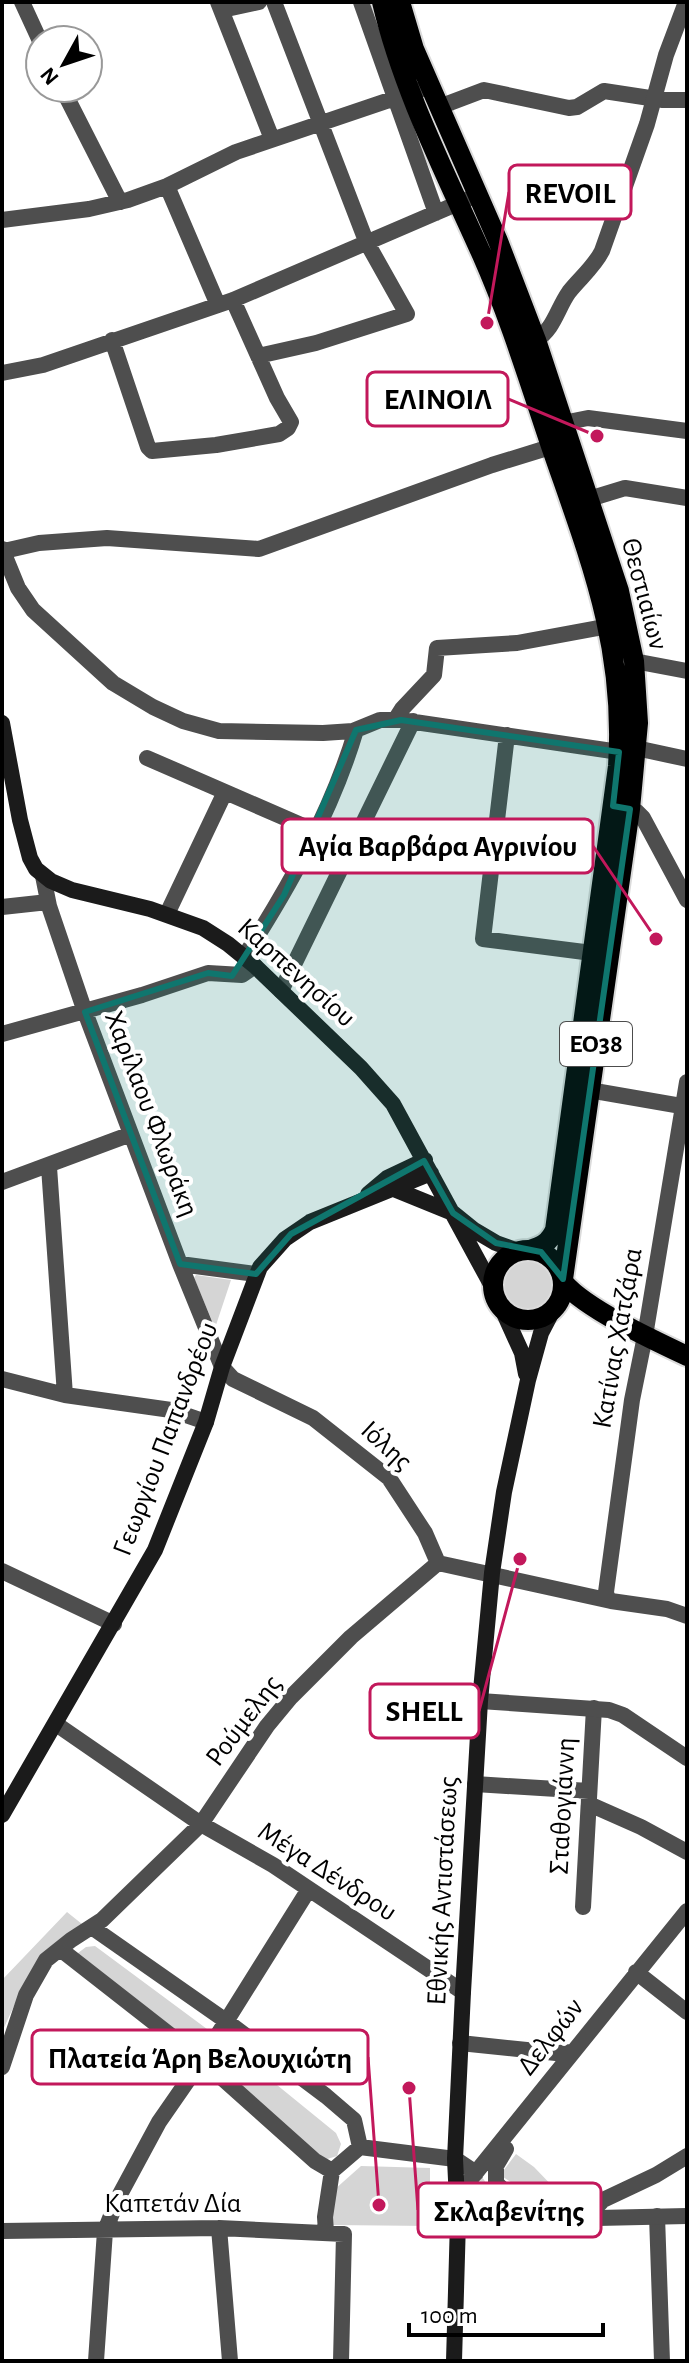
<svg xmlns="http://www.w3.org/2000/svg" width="689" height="2363" font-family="'Alegreya Sans',sans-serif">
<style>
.green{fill:#d5d5d5}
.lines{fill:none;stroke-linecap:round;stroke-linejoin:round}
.primary-casing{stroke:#dbdbdb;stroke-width:24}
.minor{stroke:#4e4e4e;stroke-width:16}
.tertiary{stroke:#4e4e4e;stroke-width:16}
.secondary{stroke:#1b1b1b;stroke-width:16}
.primary{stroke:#000;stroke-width:20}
.marked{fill:#0f766e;fill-opacity:0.2;stroke:#0f766e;stroke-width:6;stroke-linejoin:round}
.labels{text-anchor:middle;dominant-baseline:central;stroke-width:8;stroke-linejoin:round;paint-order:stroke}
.shield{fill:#fff;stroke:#4c4c4c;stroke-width:2}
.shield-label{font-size:26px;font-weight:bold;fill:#000}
.street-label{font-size:28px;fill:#000;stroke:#fff}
.leader{fill:none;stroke:#c2185b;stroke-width:3}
.callout-dot{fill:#c2185b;stroke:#fff;stroke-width:3}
.callout{fill:#fff;stroke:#c2185b;stroke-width:3}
.callout-label{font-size:30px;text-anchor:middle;font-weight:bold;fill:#000}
</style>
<rect width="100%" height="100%" fill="#fff"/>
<path class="green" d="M499 1285a29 29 0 1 1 58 0a29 29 0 1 1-58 0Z
M196,1275l35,5 -16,48 -21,-50z
M67,1912l15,12 -57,58 -23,50v-52z
M95,1946l112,83 -13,17 -120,-90 12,-9z
M223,2041l113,92 5,11 -4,12 -13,4 -115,-99z
M516,2154l18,13 26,27 -1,19 -59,-38z
M361,2166l69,2v58l-98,-1 2,-35z
M482,2177l16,23 34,19 -65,-1 -5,-13 1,-5z"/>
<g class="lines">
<defs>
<path id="primary" d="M382,2c21,89 63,170 100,253 28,63 48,129 70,194 38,110 74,198 66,317l-63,464c-6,13 -13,16 -25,20
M400,2l14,47 84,192 38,99 83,251 15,70 4,62 -8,86 -67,470
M493 1285a35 35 0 1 1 70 0a35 35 0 1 1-70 0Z
M564,1283c22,26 91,58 123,73"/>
</defs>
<use href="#primary" class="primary-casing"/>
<path class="minor" d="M22,2l18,39
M218,2l54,137
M361,2l75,211
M222,10l37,-8
M62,88l58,114
M439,107l45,-17 85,18 8,-1 27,-16 59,9h24
M167,186l51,119
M2,220l87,-11 39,-9 39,-14 69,-34 186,-63
M112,340l36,107 4,4 64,-6 63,-11 9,-6 3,-6 -14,-24 -44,-98
M258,356l58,-13 91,-29 -41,-73 -92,-239
M2,373l41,-8 190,-65 235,-101
M563,423l25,-5 99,13
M589,499l36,-11 62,10
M2,549l16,39 15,22 80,73 40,24 30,14 36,10 104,2 30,-2 27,-11h21l218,32
M4,551l35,-8 68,-5 152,11 233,-84 68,-21
M634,661l53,10
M395,720l7,-11 32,-34 3,-27 80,-5 92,-17
M507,735l-24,204 109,14
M636,748l51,11
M147,758l168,73
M43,876l6,30 36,106 95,252 42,103 11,12 80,39 76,60 36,55 13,30
M2,907l46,-5
M167,914l58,-122
M244,957c45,-70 88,-146 112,-227
M281,991l132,-270
M2,1034l140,-39 66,-22 34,2 13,-9
M589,1090l98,17
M49,1167l16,228
M2,1182l129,-48
M180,1264l76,10
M2,1379l63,16 106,15 35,12
M438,1563l173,38 56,8 20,7
M2,1571l112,53
M611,1601l-4,-4 -1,-5 26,-192 13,-64 42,-254
M56,1724l145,100 72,41 190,127
M475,1784l114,7
M589,1804l52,23 46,25
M583,1907l11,-199
M93,1928l133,93 100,75 28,24 6,27
M60,1949l142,111 113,101 17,10
M636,1972l51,40
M460,2043l96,10 16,-1
M2,2067l24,-72 20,-35 25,-20 31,-20 99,-96 66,-98 24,-29 60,-60 87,-74
M506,2149l-10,17v17l17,16 39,20
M457,2196l230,-285
M657,2216l5,145
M587,2217l16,-17 53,-25 31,-19
M219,2228l11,133
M2,2231l217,-3 125,6 -3,127
M326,2232l-1,-15 7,-46 28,-24 95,12 21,14
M96,2361l9,-130 13,-33 41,-76 43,-62 107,-171"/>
<path class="tertiary" d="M536,340c18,-11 21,-31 33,-48 11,-14 25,-25 33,-41l45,-127 19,-69 20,-53
M621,807l16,5 6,6 44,82
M480,1701l129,9 14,5 64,43
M458,2221l229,-5"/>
<path class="secondary" d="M2,723l18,97 10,38 6,11 15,12 21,9 78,19 53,19 25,16 27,22 106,102 32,36 100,184
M394,1189l59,24 21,17 22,13 22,8
M368,1194l19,-16 38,-18
M502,1309l20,44 4,21
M2,1815l153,-265 51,-128 16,-55 38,-100 25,-28 25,-17 121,-49
M454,2361l4,-140 -3,-62 8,-167 17,-291 12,-128 12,-81 24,-112 13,-47 12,-23"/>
<use href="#primary" class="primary"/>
</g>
<path class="marked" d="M401,720l218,32 -6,54 17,3 -67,470 -22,-27 -45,-9 -43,-30 -29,-52 -133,73 -35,40 -76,-10 -95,-252 123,-39 24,3 52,-81 72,-165z"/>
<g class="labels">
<rect class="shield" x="560" y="1022" width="72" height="44" rx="6"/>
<g class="shield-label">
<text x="596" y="1044">ΕΟ38</text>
</g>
<g class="street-label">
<text transform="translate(644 594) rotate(75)">Θεστιαίων</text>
<text transform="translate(296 973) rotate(42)">Καρπενησίου</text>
<text transform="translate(151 1114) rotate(69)">Χαρίλαου Φλωράκη</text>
<text transform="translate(618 1338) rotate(-80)">Κατίνας Χατζάρα</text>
<text transform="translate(166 1439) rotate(-69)">Γεωργίου Παπανδρέου</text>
<text transform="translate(386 1446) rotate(43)">Ιόλης</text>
<text transform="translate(244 1721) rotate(-53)">Ρούμελης</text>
<text transform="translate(563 1806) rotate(-87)">Σταθογιάννη</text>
<text transform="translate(327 1872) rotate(33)">Μέγα Δένδρου</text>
<text transform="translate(443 1891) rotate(-87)">Εθνικής Αντιστάσεως</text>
<text transform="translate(551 2037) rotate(-52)">Δελφών</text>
<text x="173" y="2204">Καπετάν Δία</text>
</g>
</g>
<path class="leader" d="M487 323L509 192M597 436L508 399M656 939L593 846M520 1559L479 1711M379 2205L368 2057M409 2088L418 2210"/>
<g class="callout-dot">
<circle cx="487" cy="323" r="8"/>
<circle cx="597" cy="436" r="8"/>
<circle cx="656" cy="939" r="8"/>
<circle cx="520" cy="1559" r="8"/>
<circle cx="379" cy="2205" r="8"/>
<circle cx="409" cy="2088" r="8"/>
</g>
<g class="callout">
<rect x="509" y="165" width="122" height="54" rx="8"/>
<rect x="367" y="372" width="141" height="54" rx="8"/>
<rect x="282" y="819" width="311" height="54" rx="8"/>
<rect x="370" y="1684" width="109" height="54" rx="8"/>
<rect x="32" y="2030" width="336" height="54" rx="8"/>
<rect x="418" y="2183" width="183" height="54" rx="8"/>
</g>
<g class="callout-label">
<text x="570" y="203">REVOIL</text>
<text x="438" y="409">ΕΛΙΝΟΙΛ</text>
<text x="438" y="856">Αγία Βαρβάρα Αγρινίου</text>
<text x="424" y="1721">SHELL</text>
<text x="200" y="2068">Πλατεία Άρη Βελουχιώτη</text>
<text x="509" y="2221">Σκλαβενίτης</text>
</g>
<rect width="689" height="2363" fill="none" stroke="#000000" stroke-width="8"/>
<g transform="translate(64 64) rotate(230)"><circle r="38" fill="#ffffff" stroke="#999999" stroke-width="2"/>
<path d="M0-6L14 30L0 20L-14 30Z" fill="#000000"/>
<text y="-12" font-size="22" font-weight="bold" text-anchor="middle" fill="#000000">N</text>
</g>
<path d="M409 2323v12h194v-12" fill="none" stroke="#000000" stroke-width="4"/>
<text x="421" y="2323" font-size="24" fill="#000000" stroke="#ffffff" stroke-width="6" paint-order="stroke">100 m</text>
</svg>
